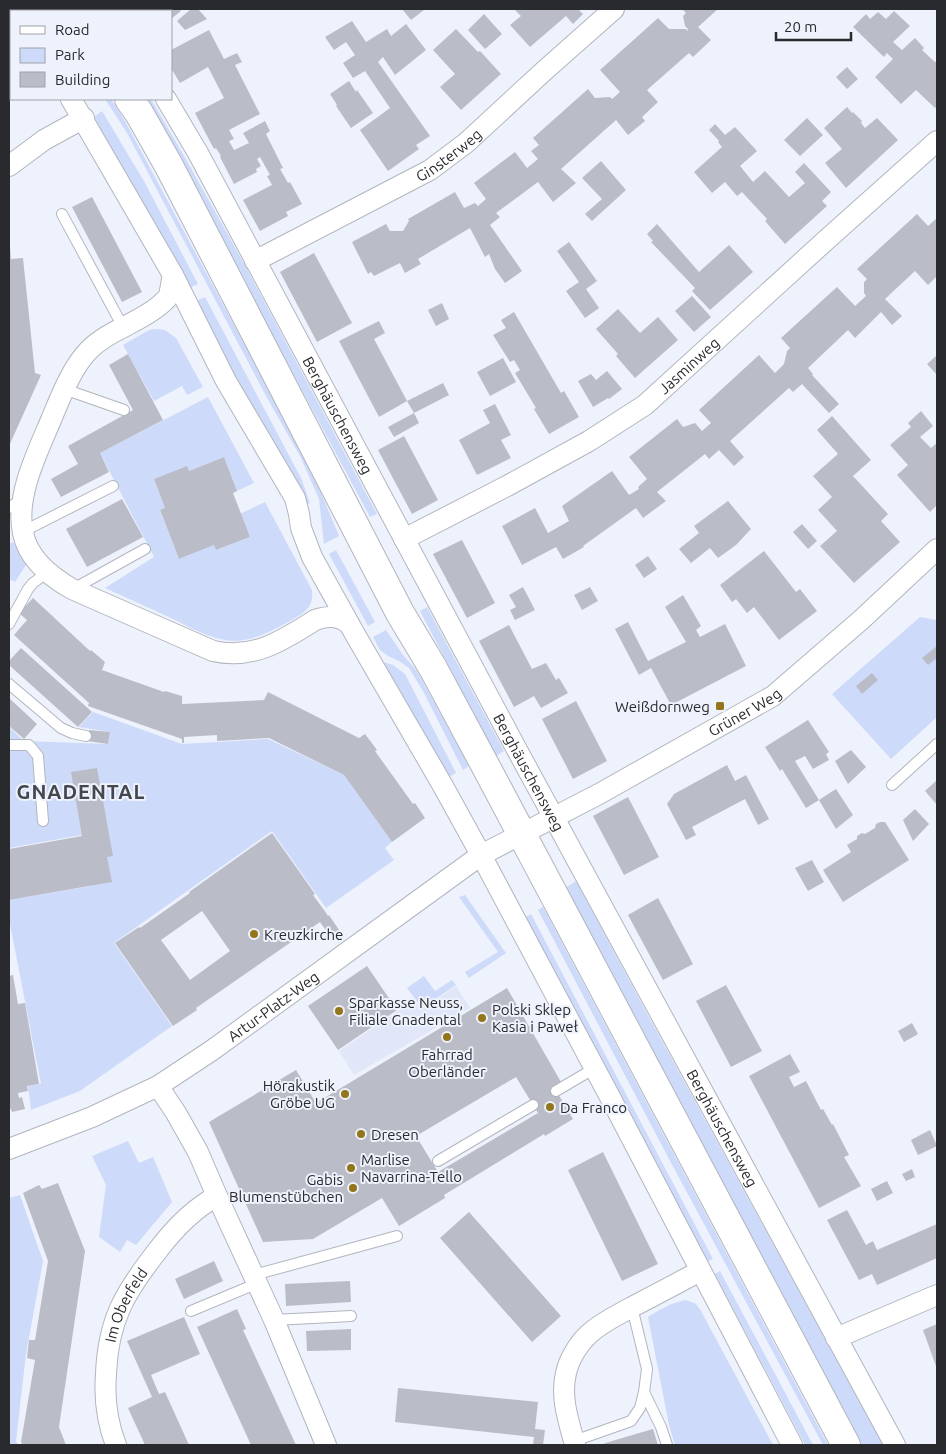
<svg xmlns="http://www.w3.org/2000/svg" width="946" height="1454" font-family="Ubuntu,sans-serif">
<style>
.built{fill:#e1e7f8}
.green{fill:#cddafa}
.building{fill:#babdc7;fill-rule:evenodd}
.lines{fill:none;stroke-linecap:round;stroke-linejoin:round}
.lane-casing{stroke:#b1b5be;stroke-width:12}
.street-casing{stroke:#b1b5be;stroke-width:22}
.secondary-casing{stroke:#b1b5be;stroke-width:30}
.lane{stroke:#fff;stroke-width:10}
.street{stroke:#fff;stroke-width:20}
.secondary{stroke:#fff;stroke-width:28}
.poi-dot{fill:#93751c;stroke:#eef2fc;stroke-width:2}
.labels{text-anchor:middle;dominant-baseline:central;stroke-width:4;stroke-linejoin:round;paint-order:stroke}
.street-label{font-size:15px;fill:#292a2e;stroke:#eef2fc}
.poi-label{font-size:15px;fill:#292a2e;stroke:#eef2fc;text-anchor:start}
.district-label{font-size:20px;font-weight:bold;letter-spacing:1px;fill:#44474f;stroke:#eef2fc}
</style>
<rect width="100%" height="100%" fill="#eef2fc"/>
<path class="built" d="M456,986l14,22 -116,67 -15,-24 75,-51 8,9z"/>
<path class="green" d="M105,99h6l14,22 179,335 11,22 24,58 -15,8 -5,-45 -19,-43 -34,-60 -139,-263z
M143,99h8l36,62 60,108 130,245 -7,3 -188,-351z
M102,111l43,72 53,101 -9,4 -95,-171z
M205,297l96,181 9,25 -7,3 -109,-204z
M154,329l11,1 11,8 27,49 -16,8 -5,-9 -28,15 -31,-56 26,-15z
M208,397l46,86 -17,8 -13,-34 -35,14 -3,-4 -32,12 11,29 -5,3 19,48 35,-14 3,5 33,-13 -10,-23 25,-12 47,88c2,18 -8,23 -22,31 -17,9 -34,19 -54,20 -22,0 -45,-13 -65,-23 -22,-10 -44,-20 -66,-30l49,-31 -54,-104z
M13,542l13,23 -11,17 -6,-3v-35z
M336,550l39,72 -7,4 -39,-72z
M427,607l77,144 -8,5 -76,-145z
M920,617l17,3v97l-46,42 -59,-65z
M386,630l17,25 14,16 52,95 -6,4 -39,-77 -15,-25 -10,-7 -11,-5 -8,-6 -7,-13z
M377,654l6,8 10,3 12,9 51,99 -9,5z
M93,712l89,32 86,-5 76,36 48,67 -7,6 9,12 -68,48 -54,-77 -158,112 58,83 -92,65 -49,19 -3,-24 13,-2 -32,-165v-19l82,-14 -10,-51 -72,13v-121l15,14 84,3 2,-12 -31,-5z
M576,881l68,127 239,437h-22l-296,-557z
M465,895l41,58 -37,25 -4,-6 33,-20 -39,-55z
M543,907l285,538h-5l-154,-286 -131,-249z
M531,914l182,345 -8,4 -181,-345z
M424,976l11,15 17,-11 4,5 -34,23 -15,-20z
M128,1141l11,22 14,-6 19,45 -36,43 -9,-5 -7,12 -21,-15 7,-52 -14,-29z
M20,1195l23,66 -17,93 -10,87 2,4h-9v-247z
M720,1271l93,174h-8l-90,-171z
M686,1300l10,4 5,7 72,134h-98l-6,-20 -21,-108c12,-8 23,-14 38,-17z"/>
<path class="building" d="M125,9h54l2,2 -10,8v-8h-44z
M191,9h7l9,10 -22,11 -8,-9z
M402,9h21l1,1 -13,10z
M514,9h64l5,5 -10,10 -7,-8 -36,31 -20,-22 11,-9z
M682,9h36l-20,18 13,13 -18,17 -4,-4 -42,37 11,12 -16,15 3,4 -17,14 -12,-15 -55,49 15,14 -23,19 -15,-20 -42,31 4,4 -10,8 32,46 -17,12 -10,-14 -6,-15 -4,3 -15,-29 -52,31 3,5 -16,9 -5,-10 -26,13 -3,-4 -3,2 -16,-32 34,-18 4,7h13l6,-10 -1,-2 47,-27 9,16 11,-5 3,3 8,-7 -12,-16 41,-31 12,16 11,-9 -7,-8 8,-6 -6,-7 55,-49 7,9 15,-1 2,2 8,-7 -20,-22 58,-52 11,11h17l1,2 1,-2 -3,-3 -2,-10 3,-3z
M894,11l16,15 -17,16 9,8 13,-12 9,10 -2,2 13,12 2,-1v45l-2,2 -19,-18 -15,14 -26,-27 18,-18 -6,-6 -3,4 -31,-30 13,-13 4,5 8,-7 8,7z
M484,14l18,20 -17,15 -17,-19z
M352,21l14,21 21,-13 4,7 15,-12 20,26 -31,25 -12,-18 -5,5 52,74 -14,9 3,4 -31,22 -28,-41 30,-22 -25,-37 -12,7 -10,-15 12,-8 -9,-13 -12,8 -9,-13z
M456,29l22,23 2,-1 21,23 -40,36 -21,-23 15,-13 -22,-24z
M209,30l15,29 13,-6 5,9 -7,3 25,49 -31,16 5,9 -5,2 5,9 15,-7 -6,-10 22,-12 5,10 -4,3 17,34 -3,1 8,14 2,-1 12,22 -16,8 2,4 -28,15 -17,-31 29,-15 -5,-9 3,-1 -10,-18 -3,2 4,7 -5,3 1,3 -23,12 -14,-27 1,-1 -5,-8 -2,1 -19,-36 29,-15 -16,-31 -28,16 -9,-15v-18z
M847,67l11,12 -11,10 -11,-12z
M349,81l7,11 1,-2 16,23 -22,15 -15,-22 1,-1 -7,-11z
M847,107l5,6 1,-1 9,9 -1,2 4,5 12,-10 21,22 -52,48 -21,-25 17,-14 -18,-21z
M807,118l16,17 -23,21 -16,-16z
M715,124l10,11 10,-8 22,24 -17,15 13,16 12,-11 24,26 16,-14 -10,-11 9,-9 27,29 -9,9 5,5 -42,38 -20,-23 2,-2 -25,-27 -5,4 -12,-14 -13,11 -18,-21 28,-25 -4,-5 1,-1 -10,-11z
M601,161l25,29 -34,31 -7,-7 17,-15 -20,-21z
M92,197l50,95 -20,10 -50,-95z
M917,214l11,12 9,-8v58l-9,9 -13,-14 -30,28 17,17 -10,9 -11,-13 -26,26 -7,-8 -40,38 5,6 -1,1 27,29 -10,9 -27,-29 -9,8 -4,-4 -59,53 14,16 -10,9 -15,-16 -10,9 -4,-5 -48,38 9,9 -23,17 -7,-10 -53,38 1,1 -21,12 -7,-12 -34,18 -20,-39 33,-18 13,25 21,-12 -7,-15 50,-35 17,24 10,-6 -1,-2 9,-8 -18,-22 48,-38 6,8 12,-4 7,8 9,-8 -12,-13 60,-55 16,18 9,-9 3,-13 3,-3 -9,-10 56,-51 18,19 11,-10 -2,-3v-11l3,-3 -10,-10z
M657,224l42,48 30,-27 24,27 -43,38 -18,-19 3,-3 -44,-46 2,-1 -6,-7z
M569,242l28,39 -11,8 13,19 -14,10 -19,-27 13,-9 -22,-31z
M9,247h1l1,12 12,-1 12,115 6,2 -32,71z
M314,253l38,70 -35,19 -37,-70z
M692,296l19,21 -17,15 -19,-21z
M442,303l7,16 -13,7 -8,-16z
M618,309l22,24 18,-16 20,23 -43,38 -19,-22 2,-2 -22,-25z
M514,312l47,81 3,-2 15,26 -30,17 -15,-25 2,-1 -21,-35 5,-3 -6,-10 -4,2 -17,-27 13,-7 -5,-8z
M379,321l6,12 -11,6 33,62 36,-18 6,12 -35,18 5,10 -25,14 -6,-10 26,-14 -7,-12 -28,16 -40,-76z
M128,354l35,66 -63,33 9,19 -48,25 -10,-18 27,-15 -10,-18 65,-36 -24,-45z
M937,355v20l-10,-11z
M503,358l13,24 -26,14 -13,-24z
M607,371l15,18 -13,10 -1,-1 -15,9 -15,-26 13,-7 5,6z
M495,404l16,31 -10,5 10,18 -34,17 -18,-35 31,-17 -7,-13z
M921,411l12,15 -13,11 11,11 6,-5v62l-7,7 -33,-37 11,-10 -18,-20 21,-18 -3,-4z
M832,416l39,44 -18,16 35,38 -7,7 19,21 -46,41 -34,-37 17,-15 -19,-21 14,-13 -19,-21 25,-22 -21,-24z
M404,436l34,64 -26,14 -34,-64z
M224,457l13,34 -4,2 17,44 -34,13 -2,-5 -35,14 -19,-49 5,-2 -11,-29 33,-13 2,5z
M122,499l21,38 -56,30 -21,-38z
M728,501l23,28 -15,16 -18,13 -8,-10 -19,15 -12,-14 20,-16 -5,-7z
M802,524l15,17 -9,8 -15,-17z
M462,540l33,63 -28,15 -34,-64z
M764,551l32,41 4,-3 17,22 -38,29 -25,-33 -7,6 -11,-14 -4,3 -12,-17z
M648,556l9,13 -13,9 -9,-13z
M523,587l12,23 -20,10 -5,-10 6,-3 -7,-12z
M590,587l8,14 -16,9 -8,-15z
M683,595l18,31 -5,4 4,7 25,-13 21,42 -75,39 -20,-37 -12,7 -24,-46 13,-7 20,39 38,-19 -21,-35z
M33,598l57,53 1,-1 14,12 -3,8 62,22 1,-1 17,5v8l82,-4 4,-8 91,46 6,-4 12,16 -2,1 38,53 2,-1 10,15 -33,24 -48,-67 -75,-37 -52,3v-6l-33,2v6h-2v-4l-94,-33 1,-3 -75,-68 13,-15 -8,-7z
M509,625l23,44 14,-6 10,17 3,-2 9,15 -27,15 -7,-12 -20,11 -35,-66z
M937,646v12l-9,7 -6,-7z
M21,648l71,64 -14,15 -69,-62v-4z
M872,673l6,7 -16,14 -6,-8z
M9,698l28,26 -13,15 -15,-13z
M576,701l31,60 -34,18 -31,-60z
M808,720l21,32 -3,2 3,6 -16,9 -8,-13 -10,5 24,39 -13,8 -24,-39 -2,2 -15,-24z
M89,730l21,2 -2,12 -21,-3z
M851,750l15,17 -18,17 -13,-23z
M727,765l8,16 11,-6 23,44 -11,6 -13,-26 -53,28 4,8 -10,5 -19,-36 7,-10z
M97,768l16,88 -6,1 5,25 -103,18v-51l73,-13 -11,-64z
M937,780v25l-12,-14z
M836,789l17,26 -17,14 -17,-29z
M628,797l31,60 -35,18 -31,-59z
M915,809l14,15 -16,17 -10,-21z
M880,822h5l24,38 -66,42 -20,-32 28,-18 -4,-7 10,-6v-3l5,-3 3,1 10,-6 1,-4z
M272,833l43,61 -2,1 11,15 4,6 1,-1 10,15 -9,6 -10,-14 -124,86 1,2 -24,16 -58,-83 24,-16 1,1 50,-35 -1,-1zM202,911l28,40 -40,29 -29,-40z
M812,860l12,22 -16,9 -13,-23z
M658,898l35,66 -30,16 -35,-65z
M367,966l30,44 -59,40 -30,-44z
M13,975l5,29 7,-1 14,81 -12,2 1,5 -10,2 1,5 3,-1 3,12 -13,3 -1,-3h-2v-133z
M726,985l36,66 -31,16 -35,-66z
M507,988l54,94 -7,5 19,32 -28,17 -1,-2 -100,61 1,3 -46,28 -17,-28 -69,41 -50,3 -54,-120 87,-52 20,33zM516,1077l22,36 -100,59 -22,-36z
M912,1023l6,11 -14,8 -6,-11z
M790,1054l10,18 -11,5 5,10 12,-6 15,29 2,-1 9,16 1,-1 16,31 -5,2 17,29 -42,22 -70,-132z
M930,1130l7,16 -19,9 -7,-15z
M603,1152l55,112 -36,17 -54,-111z
M912,1169l3,8 -9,4 -4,-7z
M887,1181l6,12 -16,8 -6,-12z
M58,1183l27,68 -26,176 7,18h-43l-2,-3 14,-82 -8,-2 2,-18h6l13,-79 -25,-68 16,-8 3,4z
M847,1210l19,35 7,-4 4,9 60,-26v34l-60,27 -5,-11 -13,6 -32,-60z
M469,1212l92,104 -29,26 -92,-104z
M214,1261l9,20 -39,18 -9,-20z
M350,1281l1,21 -65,4 -1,-22z
M237,1309l9,20 -3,1 53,115h-45l-54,-118z
M184,1317l16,37 -49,21 8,19 6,-2 24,53h-44l-17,-37 24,-11 -25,-56z
M937,1324v45l-14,-39z
M351,1329v21l-44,1 -1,-20z
M398,1388l140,14 -3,27 10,1 -2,15h-10l1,-8 -139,-15z
M653,1429l5,16h-58l12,-4z"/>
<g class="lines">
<defs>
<path id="lane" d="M62,214l61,113
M64,389l60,21
M9,508l14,-10
M22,532l91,-46
M73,589l72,-40
M9,624l19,-35 5,-6 15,-11
M9,684l52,44 11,5 14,3
M9,745h20l9,11 5,65
M892,785l45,-41
M556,1091l39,-23
M438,1161l95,-56
M254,1275l143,-39
M191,1311l67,-28
M274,1320l77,-4
M644,1392l17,35 6,18
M574,1441l57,-20 9,-13 4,-16 3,-23 -15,-62"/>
<g id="street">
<path d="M9,9l2,3"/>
<path d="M99,9l2,2"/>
<path d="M71,99l102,176 53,106 69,117 4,16 2,14 11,29 44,79 87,150 38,69 129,242 182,348"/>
<path id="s1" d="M166,99l32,54 318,595 379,697"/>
<path d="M9,166l35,-26 40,-22"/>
<path id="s2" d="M255,261l175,-91 36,-27 78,-72 70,-62"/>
<path d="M173,275c-2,6 -2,16 -5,22 -2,3 -6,6 -8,8 -21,18 -51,25 -71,45 -17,17 -29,48 -38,70 -14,33 -36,77 -28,113 5,25 28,44 49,56l141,62c40,9 69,-10 102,-31 12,-4 23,-5 34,4"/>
<path id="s3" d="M404,539l103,-53 82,-45 56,-36 179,-163 113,-101"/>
<path d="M158,1086l18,27 22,39 19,44 57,124 52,125"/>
<path id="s4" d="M9,1149l83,-32 66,-31 53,-35 270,-196 118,-61 174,-98 88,-76 76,-71"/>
<path d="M836,1338l101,-43"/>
<path id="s5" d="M116,1445c-9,-23 -12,-46 -10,-71 2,-54 19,-82 52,-124 16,-21 35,-41 59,-54"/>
<path d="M575,1445c-6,-23 -15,-47 -9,-72 3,-14 13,-30 23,-39 13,-12 29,-19 43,-27 23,-12 46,-24 68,-36"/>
</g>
<path id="secondary" d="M62,9l2,2
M129,99l10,14 30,53 231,447 33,55 52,97 361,680"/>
</defs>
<use href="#lane" class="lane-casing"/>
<use href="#street" class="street-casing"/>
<use href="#secondary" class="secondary-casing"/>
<use href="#lane" class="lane"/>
<use href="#street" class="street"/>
<use href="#secondary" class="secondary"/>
</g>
<g class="poi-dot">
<rect x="715" y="701" width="10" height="10" rx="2.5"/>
<circle cx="254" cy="934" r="5"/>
<circle cx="339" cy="1011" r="5"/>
<circle cx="482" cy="1018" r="5"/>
<circle cx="447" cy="1037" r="5"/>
<circle cx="345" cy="1094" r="5"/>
<circle cx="550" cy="1107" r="5"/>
<circle cx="361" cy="1134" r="5"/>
<circle cx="351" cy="1168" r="5"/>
<circle cx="353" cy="1188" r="5"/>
</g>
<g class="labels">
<g class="street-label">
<text stroke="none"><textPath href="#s2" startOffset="221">Ginsterweg</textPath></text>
<text stroke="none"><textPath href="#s3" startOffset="335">Jasminweg</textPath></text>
<text stroke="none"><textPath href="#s1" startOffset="360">Berghäuschensweg</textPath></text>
<text stroke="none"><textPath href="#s4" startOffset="859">Grüner Weg</textPath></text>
<text stroke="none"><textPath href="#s1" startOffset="765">Berghäuschensweg</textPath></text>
<text stroke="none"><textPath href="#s4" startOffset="302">Artur-Platz-Weg</textPath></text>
<text stroke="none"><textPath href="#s1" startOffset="1170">Berghäuschensweg</textPath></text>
<text stroke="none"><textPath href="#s5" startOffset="145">Im Oberfeld</textPath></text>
</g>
<g class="poi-label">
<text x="710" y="706" text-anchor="end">Weißdornweg</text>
<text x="264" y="934">Kreuzkirche</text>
<text x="349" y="1002">Sparkasse Neuss,<tspan x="349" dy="17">Filiale Gnadental</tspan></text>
<text x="492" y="1009">Polski Sklep<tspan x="492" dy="17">Kasia i Paweł</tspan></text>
<text x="447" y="1054" text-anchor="middle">Fahrrad<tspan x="447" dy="17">Oberländer</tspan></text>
<text x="335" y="1085" text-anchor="end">Hörakustik<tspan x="335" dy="17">Gröbe UG</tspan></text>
<text x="560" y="1107">Da Franco</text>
<text x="371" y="1134">Dresen</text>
<text x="361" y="1159">Marlise<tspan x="361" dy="17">Navarrina-Tello</tspan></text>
<text x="343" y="1179" text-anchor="end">Gabis<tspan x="343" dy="17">Blumenstübchen</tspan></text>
</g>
<g class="district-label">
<text x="81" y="791">GNADENTAL</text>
</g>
</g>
<rect width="946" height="1454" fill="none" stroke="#292a2e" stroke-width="20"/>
<rect x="10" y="10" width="162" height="90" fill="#eef2fc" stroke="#9fa2aa"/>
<rect x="20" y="26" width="25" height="8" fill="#ffffff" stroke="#9fa2aa"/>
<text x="55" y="35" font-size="15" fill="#292a2e">Road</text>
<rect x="20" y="48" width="25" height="15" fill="#cddafa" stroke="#9fa2aa"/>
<text x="55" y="60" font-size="15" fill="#292a2e">Park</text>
<rect x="20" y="72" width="25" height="15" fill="#babdc7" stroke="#9fa2aa"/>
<text x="55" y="85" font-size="15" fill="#292a2e">Building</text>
<path d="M776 32v8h75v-8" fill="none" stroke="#292a2e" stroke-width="2.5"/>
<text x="784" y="32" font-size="15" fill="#292a2e" stroke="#eef2fc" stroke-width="4" paint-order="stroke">20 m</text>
</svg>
